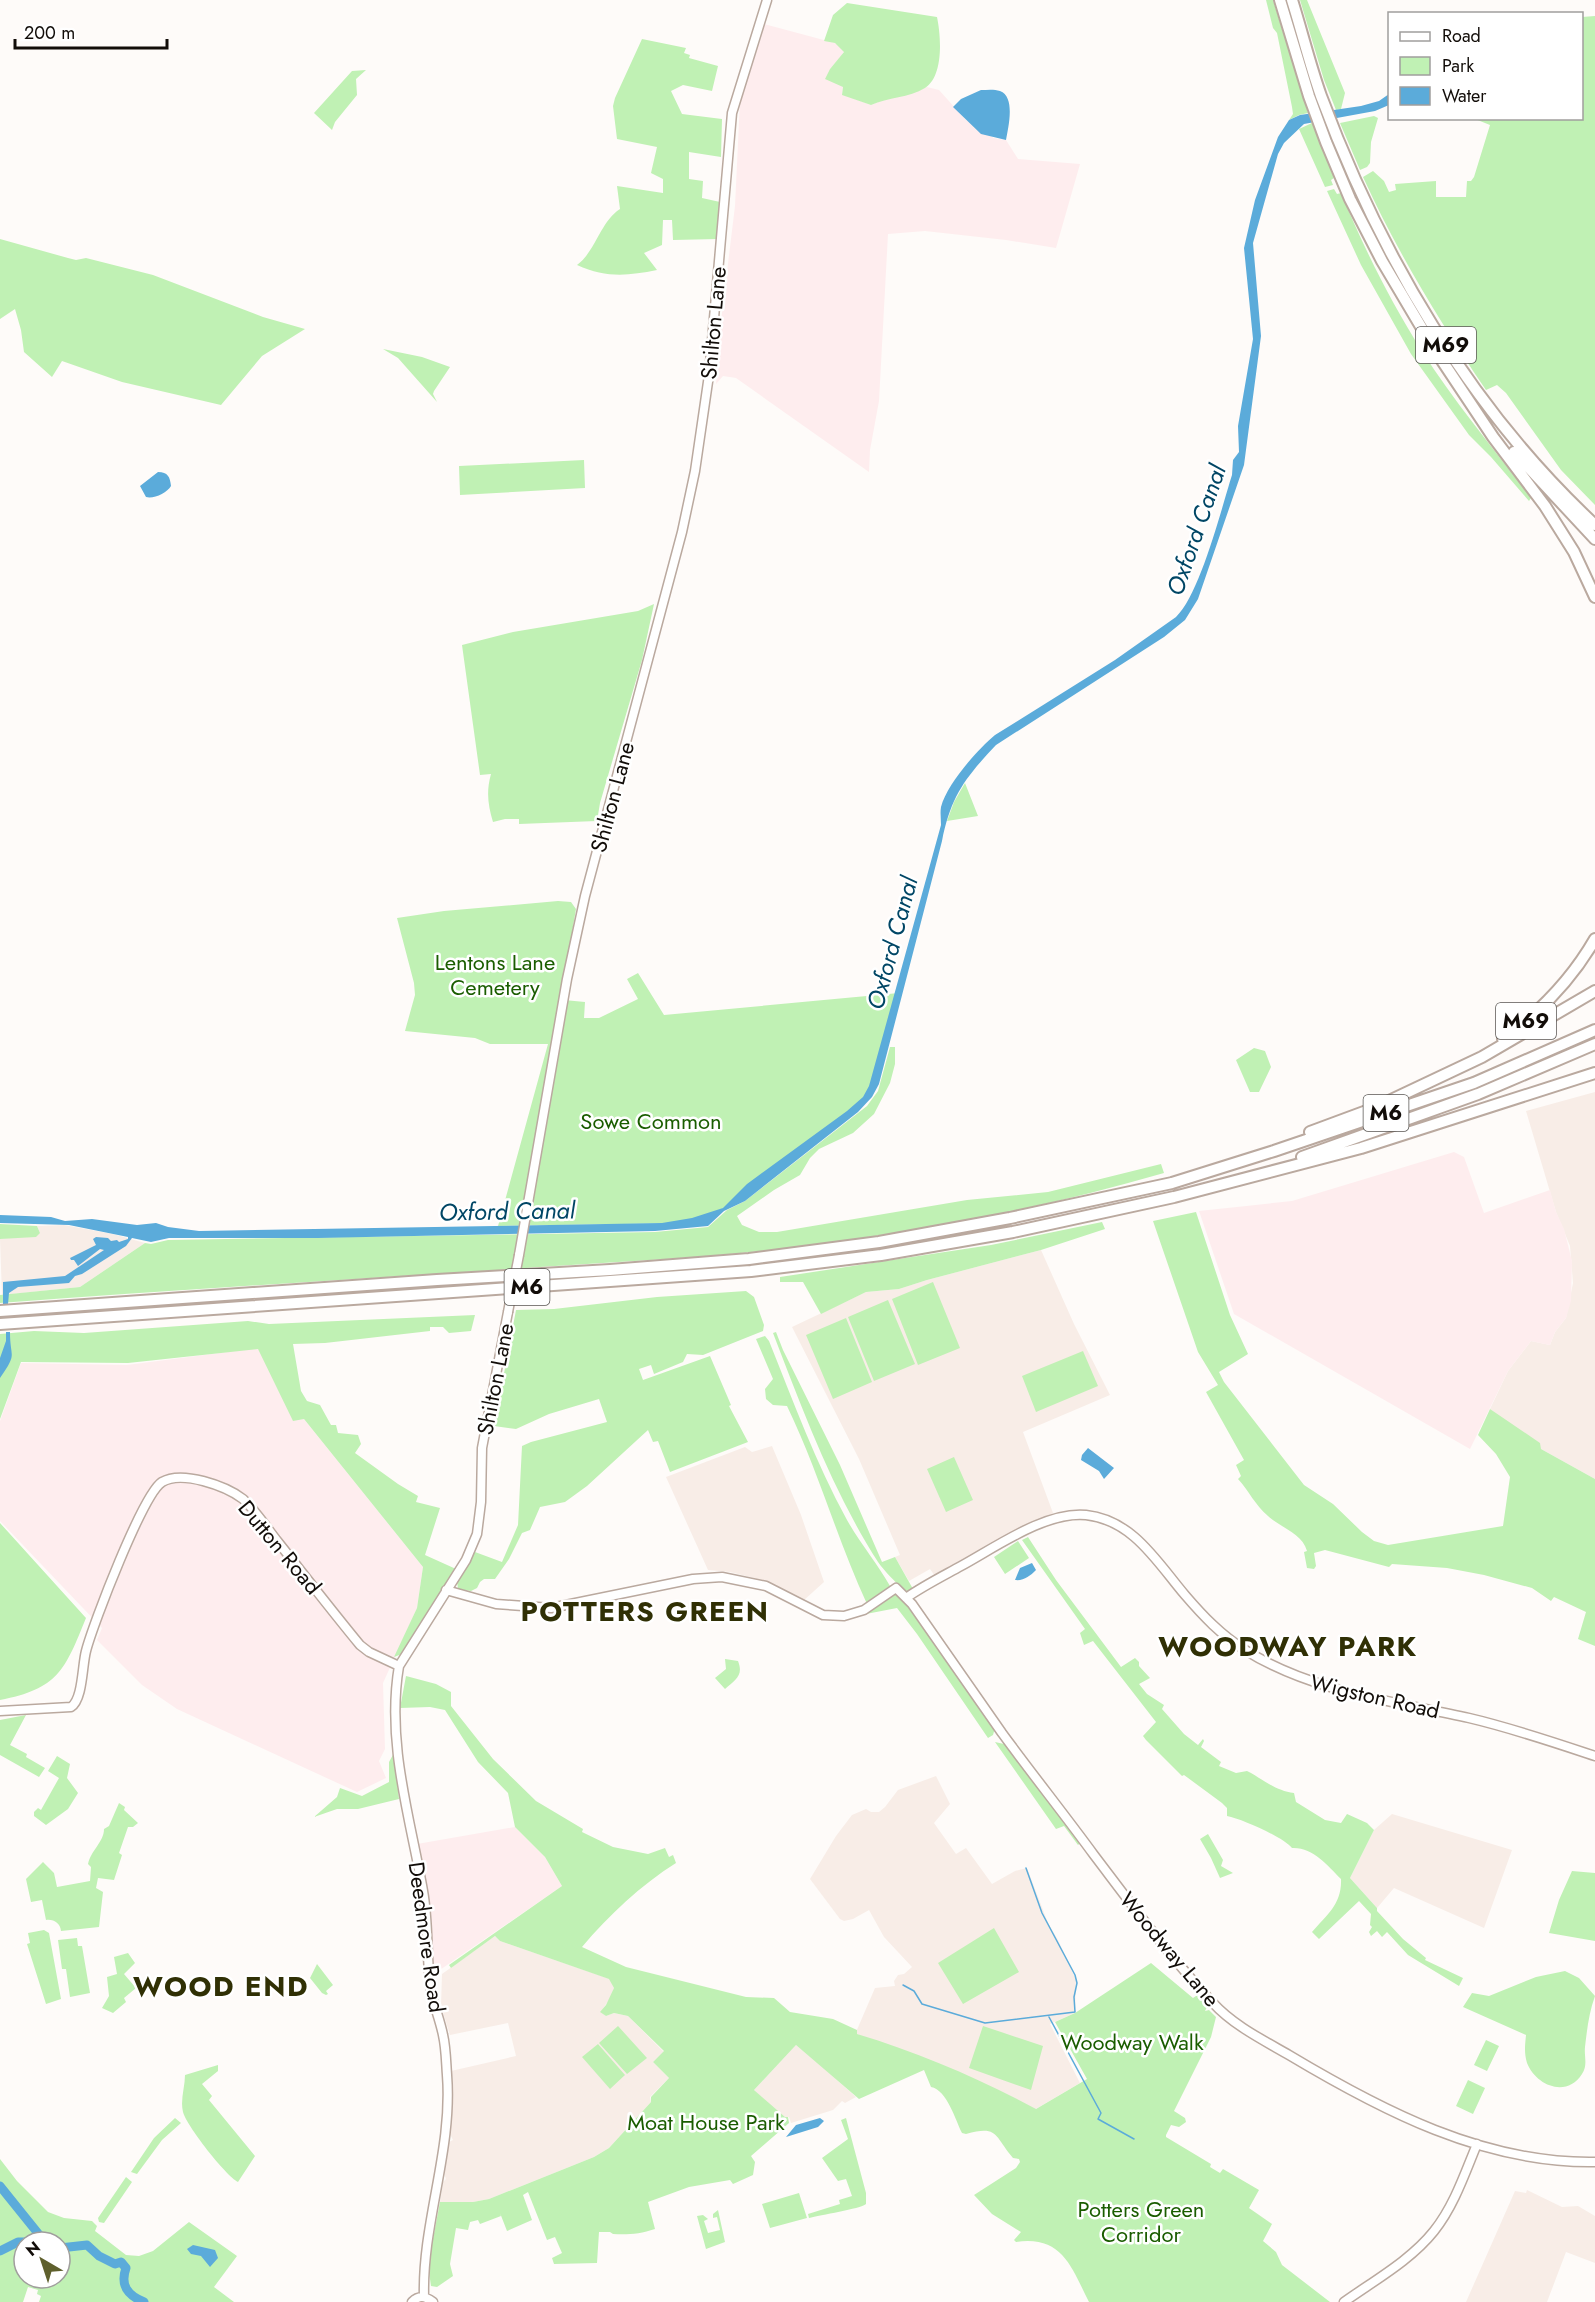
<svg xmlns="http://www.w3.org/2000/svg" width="1595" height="2302" font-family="Jost,sans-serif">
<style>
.built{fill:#f8ede7}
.industrial{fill:#feedee}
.green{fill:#c0f1b4;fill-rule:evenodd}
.water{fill:#5babda}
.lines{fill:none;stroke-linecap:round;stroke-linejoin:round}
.stream{stroke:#5babda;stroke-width:1.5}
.river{stroke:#5babda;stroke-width:9}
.secondary-casing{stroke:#baa99f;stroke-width:11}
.highway-casing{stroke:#baa99f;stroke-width:14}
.secondary{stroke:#fff;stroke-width:8}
.highway{stroke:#fff;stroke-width:10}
.secondary-bridge-casing{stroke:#baa99f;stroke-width:11;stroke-linecap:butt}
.secondary-bridge{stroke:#fff;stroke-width:8}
.labels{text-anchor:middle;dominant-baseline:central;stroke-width:5;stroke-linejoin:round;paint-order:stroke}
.shield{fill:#fff;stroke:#595653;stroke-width:1.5}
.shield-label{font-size:21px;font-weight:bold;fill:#120d09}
.street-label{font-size:22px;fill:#120d09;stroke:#fff}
.park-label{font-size:22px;fill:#1a5d00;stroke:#fff}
.water-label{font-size:24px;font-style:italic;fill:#004665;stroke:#fff}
.district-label{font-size:28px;font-weight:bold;letter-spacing:1.5px;fill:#303005;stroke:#fff}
</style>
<rect width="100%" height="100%" fill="#fefbf9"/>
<path class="built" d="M1595,1092v387l-54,-30 -51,-40 18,-38 23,-30 19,4 5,-13 11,-14 7,-35 -3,-37 -14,-34 -30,-101z
M64,1225l49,9 32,9 -65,44 -78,8 -2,-56 40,-6 -3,-7z
M1041,1250l33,74 36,71 -87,37 30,81 -118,63 -5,-7 -21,12 -14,-24 5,-2 -41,-96 -67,-132 74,-35 33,-3 28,-9z
M772,1446l29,69 23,67 -21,19 -49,-23 -24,-6 -22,-2 -42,-93 79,-30 7,5z
M936,1776l14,28 -16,19 22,31 10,-6 26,36 23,-13 12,-3 21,55 10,17 18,40 -1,33 -25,11 30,59 -46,27 -177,-76 -1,-2 19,-44 20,-2 -1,-5 4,-6 6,-1 8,-7 -28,-30 -15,-27 -16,9 -9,2 -4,-2 -30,-40 26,-43 16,-21 14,-6 5,3h8l6,-5 13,-17z
M1392,1814l120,36 -28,78 -90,-40 -17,20 -27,-30 24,-48z
M495,1936l5,5 110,38 4,9 -2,7 -11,17 5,4 8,-3 14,3 36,36 -11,10 16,16 -19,19 1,5 -42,46 -15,9 -105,42 -16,3h-33l3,-20 3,-3 -2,-6 5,-31 4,-2 -3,-6 1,-63 65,-15 -8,-33 -58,12 -9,-29 1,-32z
M796,2045l23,19 37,33 -11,6 -3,-2 -9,9 -42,13 -2,-6h-4l-15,-12 -16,-15z
M1527,2190l35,17 16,-1 17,10v47l-29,-11 -19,50h-81l49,-111 11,2z"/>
<path class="industrial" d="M764,24l71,19 6,4 3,4 -2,4 -12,14 13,18 -1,7 29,11 16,-7 28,-6 12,-5 12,3 27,30 28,18 12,2 12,19 62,5 -24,84 -50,-8 -81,-9 -37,3 -9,167 -9,49 -1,22 -133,-94 -13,-2 -7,8 6,-71 13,-107 5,-105z
M1454,1152l10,5 20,56 66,-23 6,22 8,17 8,32 -1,40 -5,17 -11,14 -5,13 -19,-4 -23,30 -38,78 -236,-135 -35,-103 93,-10z
M258,1348l35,72 11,-1 119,148 -6,41 -34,75 2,66 -6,12 7,17 -29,14 -180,-83 -35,-24 -45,-45 5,-12 -102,-107v-100l21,-58 106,2z
M515,1827l30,30 17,29 -128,88 -9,-100 -8,-30z"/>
<path class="green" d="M1266,0h7l35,113 -9,2 -10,5 4,-6 -1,-7 -15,-74 -4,-5z
M1300,0h7l38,93 -4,16 -5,1 -12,-30z
M847,3l90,14c4,19 7,59 -12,71 -16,10 -37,9 -54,17l-29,-10 1,-8 -18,-8 5,-10 14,-17 -9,-9 -11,-2 9,-26z
M1595,16v489l-34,-35 -55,-77 -9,-8 -11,5c-46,-68 -89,-138 -123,-213l10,-6 11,10 5,11 7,-2 -1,-6 41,-3v16h30l1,-16h4l3,-4 16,-52 -15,-6 107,-1v-101z
M642,39l44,9 -2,5 6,2 -1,3 29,8 -6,25 -29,-6 -12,6 11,23 40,5 -1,38 -32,-5v27l14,2 -1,17 18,4 -2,37 -45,1 -1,-20h-9l-1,25 -18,8 13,17c-30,6 -51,8 -80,-5 19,-14 23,-43 43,-56l-3,-23 46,7v-14l-12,-6 6,-26 -40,-8 -4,-33 2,-8z
M366,70l-10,9 1,16 -22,27 -3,8 -18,-17 38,-42z
M1374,116l4,2 -7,24 -1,21 -3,4 -7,3 -20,-47z
M1312,123l22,55 -3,2 2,5 -8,2 -26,-58z
M1334,189l3,5 4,-1c23,55 49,108 81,158 33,52 72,98 109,147l-2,3 -38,-44 -22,-22 -58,-81 -50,-89 -34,-74z
M0,239l68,19 8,2 10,-2 67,17 110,42 42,12 -43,27 -41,49 -99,-23 -60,-21 -10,16 -28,-25 -3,-22 -6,-21 -15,10z
M383,349l39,8 28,10 -16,24 -1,3 4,8 -39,-44z
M584,460l1,28 -125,7 -1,-29z
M654,604l-12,56 -42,143 -3,18 -78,3v-5h-14l-12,3c-5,-17 -7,-30 -2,-48l-11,1 -18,-130 51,-13 125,-21z
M965,783l13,33 -31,5 7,-19z
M558,901l13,1 5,7 -11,65 -1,26 21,2 -1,16h15l39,-19 -11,-20 11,-6 26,42 235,-22 -29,101 -137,110 -43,19 -192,3 50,-182h-58l-15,-6 -70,-7 10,-36 -1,-12 -17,-65 47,-7z
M890,1047h5v17l-5,19 -16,31 -21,19 -34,16 -9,9 -10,17 -26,15 -37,26 5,9 17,7h18l190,-32 81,-8 113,-28 3,9c-123,36 -248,59 -376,75 -91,11 -184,14 -276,21 -171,11 -341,21 -512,34v-8l80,-8 65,-44 6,1 17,-4 487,-8 53,-5 19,-17 18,-9 122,-95 11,-15z
M1254,1048l11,3 6,16 -12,25h-9l-14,-32z
M1196,1212l34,103 18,39 -29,18 5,10 80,103 29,19 29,28 12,9 14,4 115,-19 7,-49 -14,-23 -18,-19 12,-26 50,34 1,6 54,30v167l-17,-7 8,-27 -32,-15 -3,4 -19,-13 -48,-13 -37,-7 -55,-4 -3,3 -64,-17 -11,3 2,13 -2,3 -7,-1 -3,-16 3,-1c-5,-18 -26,-23 -39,-35 -13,-11 -19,-25 -30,-37l3,-3 -5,-11 8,-5 -38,-68 12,-7 -20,-33 -45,-131z
M1102,1222l3,7 -64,21 -114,30 -28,9 -33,3 -45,22 -18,-32h-23v-5l211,-32z
M0,1224l37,2 3,7 -4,4 -36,2z
M933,1282l27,66 -42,17 -26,-66z
M746,1291l8,6 10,28 -1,6 -60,24 -16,-1 -4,8 -29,12 -3,-9 -12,4 4,11 67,-24 21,49 -2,1 19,36 -78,30 -12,-31 -5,1 -5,-12 -61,56 -22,16 -25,5 -10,23 -8,3 -13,26 -14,20h-11l-4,3 -3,6 -6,3 -13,-2 -1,-8 18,-29 27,10 16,-37 4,-79 9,-4 76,-20 -8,-23 -50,15 -33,15 -22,-3 22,-116 38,-1 103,-12z
M888,1300l27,64 -41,17 -26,-64z
M475,1315l-4,16 -22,2 -6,-6h-13v4l-105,12 -32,1 8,47 6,10 13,4 11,20h5l2,8 20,2 3,9 -6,9 43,31 20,12 -2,6 24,6 -15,47 31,14 -54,85 -8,3 23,-49 6,-41 -119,-148 -11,2 -35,-72 -130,14 -107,-1 -21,57v-85l34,-3 50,2 164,-12 21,3z
M846,1318l26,64 -39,17 -27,-64z
M776,1332l7,18 57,115 42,97 13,-5 18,32 -5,2 -5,-1c-8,-9 -18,-18 -25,-28 -45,-70 -75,-151 -105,-229z
M765,1336l4,5c24,60 47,122 78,179 13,23 30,43 43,66l-23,18c-30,-65 -49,-134 -80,-198l-14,-1 -7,-6 -1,-10 8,-10 -17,-40z
M1083,1351l15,35 -62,26 -14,-36z
M954,1457l19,43 -27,12 -19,-43z
M0,1523l86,95c-21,52 -28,71 -86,82z
M1028,1537l28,43 65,87 14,-9 4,4v4l11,12 -11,6 8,10 17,11 -2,4 22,25 14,11 5,-6 1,2 -3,6 20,15 -2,4 17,7 11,-2c16,8 28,20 47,22l2,9 29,18 16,3 6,-9 20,9 7,7 -24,48 27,30v3l26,28 23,19 -1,2 38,18 -4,8 -51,-31 -21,-23 -5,5 -5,-6 -6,5 -2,-4 3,-5 -2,-2 1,-11 -12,-13 -40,38 -7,-7c15,-17 30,-28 29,-53 -14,-14 -28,-32 -49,-31 -9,-11 -50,-29 -65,-32v-8l-5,-5 -38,-28 -2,1 -36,-36 -3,-4 13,-14 -63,-81 -9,4 -4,-12 5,-4 -63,-89z
M1018,1541l11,17 -24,16 -11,-17z
M893,1595h5l5,3 15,19 77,111 -2,7 -5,3 -71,-104 -20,-26 -31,6z
M725,1659l13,2c6,15 -3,19 -13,28l-10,-11 11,-9z
M406,1676l30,8 15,8v14l42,53 43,42 47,28 -1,3 31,15 35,7 17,-6 4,9 4,-2 3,8c-35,22 -67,52 -94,84l44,20 120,30 28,1 16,14 43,7 24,11v4c63,19 121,44 179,75l51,-30 -32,-57 20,-9 76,-50 42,35 6,-4 9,11 -3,6 4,-1 7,7 -5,20 -37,74 11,7 1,4 -7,5 -8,-2 -5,10v2l45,27 -1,3 10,6 3,-4 36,21 -10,18 23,16 -9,17 13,11 6,13 48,37h-241c-17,-33 -26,-67 -73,-60l-2,-2 7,-8 -29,-18 -18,-19 42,-27 4,-6 -1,-3 -6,-1c-19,-22 -14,-33 -47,-24l-4,-1c-7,-14 -15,-43 -31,-46l-7,-17 -65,29 -63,-54 -42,45 31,27h3l1,6 -38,33 4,6 -2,13 -20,9 -3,-4 -41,7 -41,15 7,27c-15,5 -28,6 -42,5l-3,-2h-11l-2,31 -43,1 -2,-6 10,-5 -7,-16 -8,3 -19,-48 -5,3 9,25 -25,11 -7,-18 1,3 -21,8 -2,-4 -8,2 -2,8 -12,-2 -6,36 3,12 -16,11 -6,-1 -3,-21 12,-63h33l16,-3 105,-42 15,-9 42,-46v-5l18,-19 -16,-16 11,-11 -36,-35 -14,-3 -8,3 -6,-4 6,-7 8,-17 -5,-9 -109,-38 -5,-5 -44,32 -2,-3 113,-79 -17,-29 -30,-30 -7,-34 -30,-31 -33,-52 -15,-3 -30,1z
M26,1715l-16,30 17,9 -1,3 19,11 -6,9 -39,-22v-35z
M995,1742l9,2 15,16 62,82 -3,3 -14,-19 -8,3z
M394,1753l5,46 -41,10h-21l-23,8 23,-20 3,-9 22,8 27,-14v-20z
M57,1756l13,8 -3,14 11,15 -10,16 -22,16 -12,-9v-4l4,-4 3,2 18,-32 -11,-7z
M119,1803l6,4 -1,3 14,13 -5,4h-5l-9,26 3,2 -8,25 -16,-2 -2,10 7,4 -4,35 -38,4c-1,-8 -7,-12 -15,-11l-4,-20 -11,2 -5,-23 17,-17 11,11 3,14 33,-6 1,-14 -3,-3c3,-14 16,-22 16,-35l5,-3z
M1208,1834l15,26 -2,6 12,7 -13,5 -9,-20 -11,-19z
M1572,1871l23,2v68l-46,-8 10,-33z
M994,1928l25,44 -56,32 -25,-41z
M44,1930l5,3 12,66 -15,5 -19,-60 3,-1 -2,-10z
M77,1938l1,8h4l8,47 -20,4 -4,-28h-4l-4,-29z
M128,1953l7,10 -11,11 12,14 -12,10 2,4 -13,11 -11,-5 7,-12 -2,-19 10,-3 -3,-17z
M317,1964l16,21 -7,6 2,3 -2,1 -4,-2 -12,-15z
M1565,1971l14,7 16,18c-6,16 -8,34 -10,51 -1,10 3,18 -3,27 -15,24 -46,12 -55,-11 -3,-10 -2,-18 -1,-28l-63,-28 9,-14 17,3 47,-19z
M618,2026l29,32 -20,16 -28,-31z
M983,2026l60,20 -12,44 -62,-22z
M1486,2040l13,6 -12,25 -13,-6z
M598,2044l27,31 -15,14 -28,-32z
M218,2065v6l-16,13 10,12 -3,4 46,56 -17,26c-12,-6 -52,-57 -55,-70 -3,-12 2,-25 2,-37z
M1468,2080l17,8 -12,26 -17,-8z
M175,2118l6,5 -19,17 -25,34 -6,-2 23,-34z
M846,2118l20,75v11c-6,5 -46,11 -57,14l-1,-4 32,-10 -1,-4 13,-4 -6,-17 -8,2 -16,-23 26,-19 -7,-19z
M0,2159l17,22 31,31 16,6 28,3 5,5 -2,5 31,24 13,1 14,-5 36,-29 48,34 -23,31 20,15h-195l2,-6 -4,-2 1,-4 -10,-3 -5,15h-23zM24,2242h36v36h-36z
M126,2177l6,5 -28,41 -5,-1 -1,-4z
M799,2193l8,25 -37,10 -8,-24z
M718,2210l7,32 -19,7 -9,-33 6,-1 5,4 -4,2 4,12 12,-3 -3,-13 -4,1v-4z"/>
<path class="water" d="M981,90c6,0 13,-1 19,1 16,6 8,37 6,49l-25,-6 -28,-27 8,-8z
M1389,94v11l-14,6 -71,13 -20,19 -6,11 -25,89 8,93 -17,129 -46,134 -13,21 -21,17 -168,108c-31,33 -45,51 -54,96l-63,243 -7,13 -14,15 -113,89 -21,10 -16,15 -53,5 -337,7h-149l-18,4 -19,-4 -6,8 -44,28 -7,2 -6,7 -51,4 -9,6 -1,11h-5v-22l62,-6 39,-26 -4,-1 -22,17 -4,-6h-3l-1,-2 26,-13 -3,-6 3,-2 12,1 3,3 6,-1 2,2 9,-3v-2l-59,-12 -69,-2v-8l51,2 14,4 27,-2 45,6 19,-2 12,4 31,4 463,-8 30,-5 31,-10 24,-24 100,-73 16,-14 6,-11 72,-261c0,-6 -1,-12 0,-18 6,-23 36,-57 54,-72l120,-75 61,-43c24,-23 45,-107 56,-142l1,-15 6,-8 -1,-26 15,-87 -9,-91 11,-48 23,-63 11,-17 11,-5 61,-9 18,-5z
M158,472c10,0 12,5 13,14 -4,7 -17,13 -25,11l-6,-11z
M6,1332h4c0,27 8,20 -10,46v-20l6,-17z
M1088,1448l26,20 -10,11 -5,-8 -18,-11 1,-5z
M1032,1563l4,7c-6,6 -12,11 -21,10l5,-12z
M820,2118l4,3 -6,6 -32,10 10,-12z
M193,2245l22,5 3,8 -8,9 -9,-11 -10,-2 -4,-5z"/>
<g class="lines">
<path class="stream" d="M903,1985l11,6 8,13 63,19 90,-11 -1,-15 3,-14 -2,-8 -33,-62 -16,-45
M1049,2017l52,96 -3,6 36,20"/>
<path class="river" d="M0,2186l45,56
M60,2248l27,-3 12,11 16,8 6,-2 5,6c-6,17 1,27 18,34
M0,2251l18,-9h14"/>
<defs>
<path id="secondary" d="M519,1255l48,-276 18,-83 97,-364 13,-61 14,-96 23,-262 35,-113
M446,1590l50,14 55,4 142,-29 29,-2 44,9 57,29 21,1 20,-6 32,-22 16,16c30,43 60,86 90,129 30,41 62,81 92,122 38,50 76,102 119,148 20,22 50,37 76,52 92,55 195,109 306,107
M906,1598c17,-12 37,-22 55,-32 35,-19 85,-55 125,-51 47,5 71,47 99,80 18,21 36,40 60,55 67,42 148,51 224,68 43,10 84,24 126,38
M0,1711l71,-4c12,-8 11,-41 15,-56 7,-27 57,-157 76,-169 20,-12 64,4 81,17 13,12 24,29 35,43 27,34 54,69 82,103l9,7 30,14
M424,2297c-2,-75 29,-147 23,-222 -1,-13 -1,-27 -4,-40 -3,-15 -9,-29 -12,-44 -5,-33 -2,-67 -8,-100 -13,-74 -37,-149 -24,-225l67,-106 11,-26 4,-32 1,-54 26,-136
M412,2302c7,-7 13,-6 21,0
M1344,2302c31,-22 67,-42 90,-71 20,-25 31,-58 43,-87"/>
<path id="highway" d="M1280,0l29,96 17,46 24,57 32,62 51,86 60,90 52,69 29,46 21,45
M1292,0c10,32 18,65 29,96 59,159 149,313 274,429
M1514,452l81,87
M1503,1039c37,-27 69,-60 92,-100
M1310,1132l62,-23 110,-52 113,-66
M1302,1157l176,-63 117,-50
M0,1311l437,-31 173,-10 139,-11 130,-17 131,-24 162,-35 102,-32 200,-68 121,-53
M0,1324l751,-53 130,-16 132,-23 161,-35 187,-49 234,-75"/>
</defs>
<use href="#secondary" class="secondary-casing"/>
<use href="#highway" class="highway-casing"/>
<use href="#secondary" class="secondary"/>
<use href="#highway" class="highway"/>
<defs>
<path id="secondary-bridge" d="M508,1312l11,-57"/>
</defs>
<use href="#secondary-bridge" class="secondary-bridge-casing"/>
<use href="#secondary-bridge" class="secondary-bridge"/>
</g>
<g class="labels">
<g class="shield">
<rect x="1416" y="327" width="60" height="36" rx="4.5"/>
<rect x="1496" y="1003" width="60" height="36" rx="4.5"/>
<rect x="1363.5" y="1095" width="45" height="36" rx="4.5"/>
<rect x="504.5" y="1269" width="45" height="36" rx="4.5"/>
</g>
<g class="shield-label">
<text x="1446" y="345">M69</text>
<text x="1526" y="1021">M69</text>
<text x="1386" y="1113">M6</text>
<text x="527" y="1287">M6</text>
</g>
<g class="street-label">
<text transform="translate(713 323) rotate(-85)">Shilton Lane</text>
<text transform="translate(612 797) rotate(-75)">Shilton Lane</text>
<text transform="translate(495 1379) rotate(-79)">Shilton Lane</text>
<text transform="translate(280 1547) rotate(50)">Dutton Road</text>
<text transform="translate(1375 1696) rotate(13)">Wigston Road</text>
<text transform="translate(427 1937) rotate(82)">Deedmore Road</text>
<text transform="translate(1170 1949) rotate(50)">Woodway Lane</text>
</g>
<g class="park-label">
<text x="495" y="962">Lentons Lane<tspan x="495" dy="25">Cemetery</tspan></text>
<text x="651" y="1121">Sowe Common</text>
<text x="1132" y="2042">Woodway Walk</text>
<text x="706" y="2122">Moat House Park</text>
<text x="1141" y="2209">Potters Green<tspan x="1141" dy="25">Corridor</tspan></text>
</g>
<g class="water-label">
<text transform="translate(1196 530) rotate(-71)">Oxford Canal</text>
<text transform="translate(892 943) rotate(-75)">Oxford Canal</text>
<text transform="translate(507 1211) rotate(-1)">Oxford Canal</text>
</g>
<g class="district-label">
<text x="645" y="1611">POTTERS GREEN</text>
<text x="1288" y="1646">WOODWAY PARK</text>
<text x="221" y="1986">WOOD END</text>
</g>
</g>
<rect x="1388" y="12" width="195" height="108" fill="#ffffff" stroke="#a09e9d" stroke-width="1.5"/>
<rect x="1400" y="32" width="30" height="9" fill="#ffffff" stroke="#a09e9d" stroke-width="1.5"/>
<text x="1442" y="42" font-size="18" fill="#120d09">Road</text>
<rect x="1400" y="57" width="30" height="18" fill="#c0f1b4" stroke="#a09e9d" stroke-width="1.5"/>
<text x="1442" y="72" font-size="18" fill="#120d09">Park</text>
<rect x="1400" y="87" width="30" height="18" fill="#5babda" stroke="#a09e9d" stroke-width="1.5"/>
<text x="1442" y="102" font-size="18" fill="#120d09">Water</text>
<g transform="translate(42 2260) rotate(321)"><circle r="28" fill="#ffffff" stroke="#a09e9d" stroke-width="1.5"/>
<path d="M0-4.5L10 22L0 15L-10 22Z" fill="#5f602d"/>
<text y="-9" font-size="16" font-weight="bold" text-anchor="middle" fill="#120d09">N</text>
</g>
<path d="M15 39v9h152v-9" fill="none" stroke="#120d09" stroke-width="3"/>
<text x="24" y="39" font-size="18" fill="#120d09" stroke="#ffffff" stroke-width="4.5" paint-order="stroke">200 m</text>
</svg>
